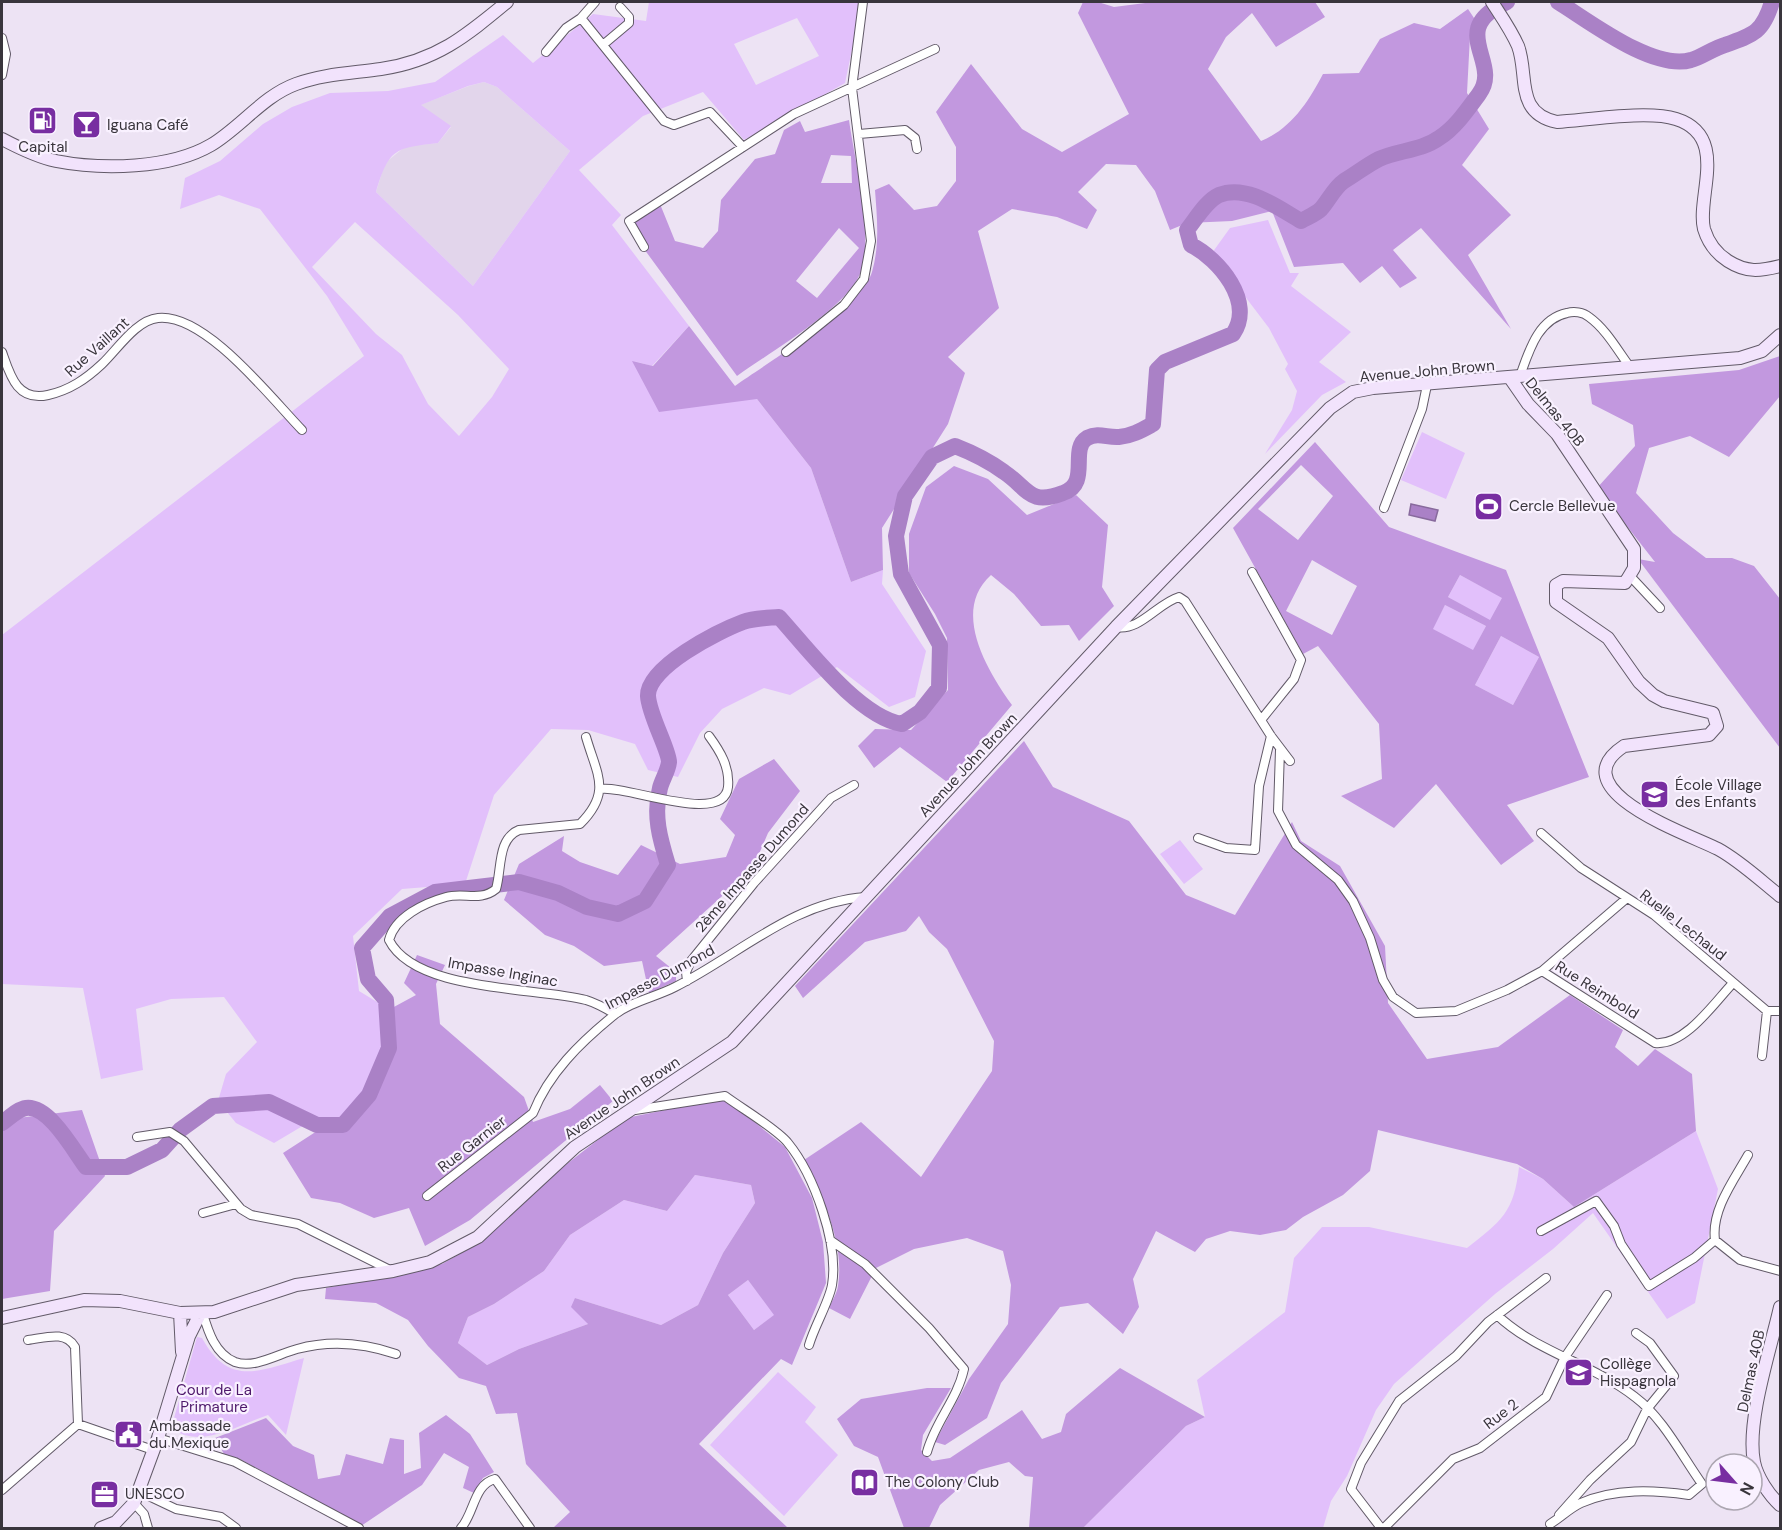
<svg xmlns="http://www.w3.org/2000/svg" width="1782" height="1530" font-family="'DM Sans',sans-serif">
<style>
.built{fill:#e2d5eb}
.green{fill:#e2c0fb;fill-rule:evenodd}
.forest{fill:#c298df;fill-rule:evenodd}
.water{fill:#aa81c6;stroke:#886a9d;stroke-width:1.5}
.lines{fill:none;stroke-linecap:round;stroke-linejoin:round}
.river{stroke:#aa81c6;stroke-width:16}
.street-casing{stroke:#625a68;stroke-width:10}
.secondary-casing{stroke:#625a68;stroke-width:14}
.street{stroke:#fff;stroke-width:8}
.secondary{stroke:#f2e3fc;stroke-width:12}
.labels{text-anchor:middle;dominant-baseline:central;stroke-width:4.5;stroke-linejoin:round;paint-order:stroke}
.poi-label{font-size:15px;fill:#39353c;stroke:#f9f1ff;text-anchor:start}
.street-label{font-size:15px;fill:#39353c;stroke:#f9f1ff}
.park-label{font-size:15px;fill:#4e186b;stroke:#f9f1ff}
</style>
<rect width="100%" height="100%" fill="#ede3f4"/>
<path class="built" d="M484,82l13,5 73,64 -97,135 -97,-94 9,-29 21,-17 32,-3 13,-16 -31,-22 49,-19z"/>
<path class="green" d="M649,2h213l-17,81 -101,57 -41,-48 -60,24 -64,54 42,45 -9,10 77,101 -37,40 -19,-5 124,38 54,69 40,114 32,-12 -1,14 44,67 -11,46 -26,10 -52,-40 -47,28 -26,-7 -42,21 -22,24 -22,44 -30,-7 -13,-26 -47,-14 -37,-1 -57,66 -29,89 -63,5 -49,47 6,55 23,14 3,43 -20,44 -25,28 -29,1 -37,22 -38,-20 -18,-22 8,-27 31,-32 -33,-45 -53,2 -35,10 7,61 -42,9 -18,-91 -81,-4v-349l362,-279 -37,-60 -67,-87 -41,-14 -39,14 5,-31 35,-17 43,-37 29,-17 38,-14 58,-2 47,-9 68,-47 30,28 60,-49 53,7zM797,18l22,38 -63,29 -22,-41zM484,82l13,5 73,64 -97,135 -97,-94c13,-43 18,-44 62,-49l13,-17 -30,-21 47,-19zM355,222l103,93 51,54 -17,28 -33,39 -31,-32 -26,-49 -26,-21 -64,-67z
M1268,220l22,53h9l-8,13 60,46 -32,30 27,20 -24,13 -57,59 27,-44 5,-19 -12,-22 3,-5 -19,-36 -57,-75 18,-25z
M1422,432l43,21 -19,46 -45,-19z
M1460,575l43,23 -13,23 -42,-24z
M1445,605l41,21 -13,25 -41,-22z
M1501,636l38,21 -26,48 -38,-20z
M1180,840l23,29 -19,15 -24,-30z
M1696,1131l22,58 -23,114 -28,16 -74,-106 -40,36 -58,45 -101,90 -18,26 -29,66 -16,25 -8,27h-240l103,-102 19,-9 -8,-37 88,-68 9,-54 28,-31h47l98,21c34,-27 47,-35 52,-81l24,12 31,28z
M695,1175l56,10 4,18 -32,50 -25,52 -37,20 -86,-27 13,26 -69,25 -32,16 -29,-22 10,-26 26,-13 50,-33 26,-36 54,-35 43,11z
M748,1280l27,35 -21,15 -26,-35z
M197,1337l5,1c27,49 57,33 102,20l-18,77 -18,-20c-27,9 -67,34 -93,15l-1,-12z
M778,1372l38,35 -11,15 33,33 -54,61 -74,-71z"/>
<path class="forest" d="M1083,2h15l16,5 39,-5h162l10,15 -49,30 -24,-34 -26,24 -18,32 53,72c30,-12 48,-40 62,-67l36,-1 21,-34 34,-16 26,6 28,-20 8,12 -6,15 -3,57 22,36 -27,36 49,50 -43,40 43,74 -90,-101 -28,22 24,28 -17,10 -18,-22 -22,17 -17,-20 -49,4 -22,-56 -40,10 -45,2 -17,7 -15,-39 -19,-26 -30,-1 -28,28 19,18 -10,19 -30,-12 -45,-8 -34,22 21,77 -51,49 17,16 -17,51 -66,104 1,42 -32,12 -40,-114 -54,-69 -98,13 -27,-51 21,5 36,-40 46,60c32,-23 127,-80 137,-114 8,-28 5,-54 3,-82l14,-6 25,26 23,-4 19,-25v-34l-20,-35 35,-48 51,65 40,23 67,-38 -51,-101z
M849,120c5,37 26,121 11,154 -16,36 -90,78 -123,102l-109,-149 32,-23 15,37 28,7 15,-17 3,-31 34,-41 20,-5 9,-24 16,-9 5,11zM831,155l20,1 1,27h-31zM839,228l20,20 -42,50 -21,-17z
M1780,356v40l-51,61 -39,-21 -41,12 -13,45 37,40 33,25h26l22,8 26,33v149l-142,-189 17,3 -58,-74 38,-42 -2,-21 -41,-21 -3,-20 150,-14z
M1315,442l74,85 117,43 83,207 -82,28 27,36 -33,24 -65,-81 -42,44 -53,-32 41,-17 -3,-55 -61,-78 -15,8 -70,-126zM1301,465l32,31 -35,44 -40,-31zM1312,560l45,26 -25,49 -46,-24zM1460,575l42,23 -12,22 -42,-23zM1445,605l41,21 -13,24 -40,-21zM1501,636l38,21 -26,48 -38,-20z
M954,466l34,13 39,36 49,-20 32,30 -6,62 12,19 -35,35 -10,-16 -28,1 -27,-32 -23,-19c-40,36 -4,95 21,130l-65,77 -47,-35 -26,21 -16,-22 17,-17 36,1 37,-40 -1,-52 -12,-24 -26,-41v-39l17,-47z
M1024,741l29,46 76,34 57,74 49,20 57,-93 9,19 39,25 45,80 3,57 39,56 71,-12 72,-52 53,35 -8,17 23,19 17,-17 37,25 4,57 -122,76 -31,-28 -26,-15 -139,-34 -8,41 -27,24 -40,22 -17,13 -26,5 -30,-4 -24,8 -11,13 -39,-21 -23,48 6,28 -16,27 -35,-31 -28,4 -59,76 -14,35 -42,27 -10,-3 34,-63 39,-55 3,-39 -8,-34 -36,-13 -53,11 -38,19 -26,51 -21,-11c3,-7 8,-15 9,-22 7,-44 -16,-89 -34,-126l57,-38 60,55 71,-106 2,-30 -47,-92 -18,-17 -10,-16 -13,15 -41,11 -62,56 -8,-12z
M774,759l26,32 -32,42 -15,35 -97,88 20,16v9l-27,12 -7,-32 -38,5 -30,-20 -29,-11 -41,-35 15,-36 45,-28 -2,15 18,11 38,13 23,-30 39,19 46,-7 9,-22 -15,-16 19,-40z
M417,955l28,10 -9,19 4,40 84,73 9,25 37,-13 30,-24 13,16 -143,119 -45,26 -16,-38 -35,10 -34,-15 -29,-5 -28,-45 34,-22 25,-1 31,-34 21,-53 -2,-35 24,-13 -12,-12z
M725,1098l60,49 27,51 11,44 3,41 -34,82 -11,-6 -82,85 89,84h-235l17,-16 -44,-48 -9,-51 -21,1 -10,-28 -27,-8 -31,-32 -20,-26 -32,-17 -51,-4 1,-11 116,-24 35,-20 64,-60 85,-66zM695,1175l56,10 4,18 -32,50 -25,52 -37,20 -86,-27 -4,9 17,17 -69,25 -32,16 -29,-22 10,-26 26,-13 50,-33 26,-36 54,-35 43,11zM748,1280l26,35 -20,15 -26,-35z
M82,1110l23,66 -51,55 -4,60 -48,8v-179z
M1120,1368l85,49 -19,9 -103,102h-54l4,-51 -8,-1 -16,-14 -30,8 -39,35 -11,23h-25l-26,-71 -24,-11 -17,-27 24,-20 66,-11h24l-28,47 -2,15 11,11 18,-3 72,-48 20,29 19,-7 5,-18z
M446,1415l24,19 24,38 -11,6 -9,15 -11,-5 6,-21 -25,-14 -22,32 -61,41 -121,-67 -16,-5 -9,-16 51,-20 27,28 21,9 4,24 22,-4 6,-21 37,10 7,-26 14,2v34l17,-6 -2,-35z"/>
<path class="water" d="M1411,504l27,6 -3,11 -26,-6z"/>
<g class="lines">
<path class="river" d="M1558,2c31,19 95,69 133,58 9,-2 23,-12 34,-15 29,-10 38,-13 47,-43
M2,1123c7,-5 16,-14 24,-15 23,-3 48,43 60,59h41l35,-17 18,-20 33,-24 56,-4 48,23h26l26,-30 20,-47 -3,-48 -18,-21 -6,-31 28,-32 45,-24 84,-10 39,11 29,14 31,7 27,-13 23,-36c-8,-26 -15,-50 -8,-77 2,-8 8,-17 9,-26 0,-12 -20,-47 -21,-66 -1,-29 71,-65 95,-74 11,-4 25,-4 36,-5 29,32 80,100 123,107l18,-12 19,-24 1,-43 -39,-71 -5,-38 9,-40 27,-39 23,-11c18,7 34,15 49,26 25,17 25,34 59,21 28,-9 6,-44 24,-55 12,-6 20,0 32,-1 13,-1 23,-7 34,-13l4,-54 8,-8 68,-28c22,-32 -14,-75 -42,-89l-4,-15c9,-11 19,-29 32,-35 28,-11 59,13 82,26 7,-4 15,-7 20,-12 8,-9 13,-21 23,-28 12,-7 23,-16 35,-22 19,-9 42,-8 60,-21 16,-10 29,-29 40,-44 24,-32 -34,-64 28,-92"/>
<defs>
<path id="street" d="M595,2l-14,16 83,103 10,4 36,-13 33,35
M2,38l4,16 -4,21
M604,44l25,-21v-6l-9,-10
M546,52l20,-24 15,-10
M859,134l46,-4 10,8 2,11
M644,247l-15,-26 165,-107 141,-65
M2,352c8,23 15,50 46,43 22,-5 38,-16 54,-31 15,-14 34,-44 56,-46 47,-5 113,80 144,112
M786,352l58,-47 20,-26 7,-38 -19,-153 11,-86
M1520,376c9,-25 18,-57 47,-63 7,-2 16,-1 22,4 17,12 29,34 41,50
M1384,508l38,-99 5,-24
M1252,572l49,88 -7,19 -33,41
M1631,577l29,31
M1116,627c23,5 42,-24 63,-30l6,4 86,135 19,25
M586,737c11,38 26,55 -6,87l-61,6c-22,9 -17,39 -23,59 -16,13 -32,3 -50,8 -22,6 -51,20 -57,43 26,52 146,47 197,60 10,3 19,8 29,14
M1280,750l-2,61 18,34 42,35 15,21 17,37 13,42 10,17 23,16 40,-2 51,-21 35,-19 113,72c30,3 59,-40 78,-60
M601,789c26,-4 123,37 127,-2 2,-20 -8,-36 -19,-51
M1541,833l40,35 73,47 113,96h13
M1198,838l28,10 29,2 4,-64 12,-50
M1542,971l85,-73
M687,981l-1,-9 5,-11 63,-78 77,-85 23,-13
M1762,1056l5,-45
M635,1110l90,-14c16,12 52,33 63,47 26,32 51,101 44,142 -3,17 -18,42 -23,60
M137,1137l33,-5 14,9 57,68 10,6 47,9 94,47
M1748,1155c-14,25 -37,55 -33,85l25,20 40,11
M427,1196l106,-83c16,-40 47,-70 80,-97 16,-14 43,-19 62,-29 64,-32 117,-85 191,-90
M203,1213l33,-9
M1541,1231l55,-30 18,25 7,18 28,42 45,-28 21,-18
M830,1240l35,24 64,64 35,41c-7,31 -29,53 -37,83
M203,1314c5,17 12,40 32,48 19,7 43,-8 62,-13 33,-9 67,-6 99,5
M1497,1315c39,37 96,49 138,82 28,21 47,59 67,87l-13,11c-35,-5 -74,-7 -108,8 -11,5 -21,15 -31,21
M28,1340c17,-2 37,-10 47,7l3,77
M158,1438l77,24 124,66
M2,1490l76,-66 75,26
M138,1491l38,18 45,8 15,11
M134,1503l10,11 4,14
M1559,1515l31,-35 41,-38 16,-33 27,-33 -24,-33 -14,-10
M461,1528c13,-14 13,-44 34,-49l35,49
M1381,1528l-30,-39 10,-26 38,-62 57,-45 32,-34 58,-44
M1384,1528l69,-69 27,-11 66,-51 19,-40 42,-62"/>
<path id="secondary" d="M1492,2c9,14 19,28 26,44 11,29 -4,67 39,76 31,-2 91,-12 119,-3 54,17 20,78 28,110 4,13 13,25 24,32 19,12 32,10 52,5
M2,139c17,9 35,18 54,22 46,9 114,8 155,-16 30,-18 52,-49 85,-61 26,-10 58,-11 85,-15 55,-8 85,-33 126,-67
M1510,378l18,26 29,30 77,115v19l-9,15 -62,-2 -7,4v17l52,36 31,44 14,13 11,6 49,12 4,13 -8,9 -85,11c-67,44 67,89 94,103 22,12 42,31 62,47
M1780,1307c-9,41 -34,114 -26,155 3,15 15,33 26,43
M180,1313l2,39
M2,1318l82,-18 36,1 60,12 34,-1 82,-27 97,-14 37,-9 48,-25 97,-90 157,-105 384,-415 214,-219 23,-16 20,-4 367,-30 22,-7 18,-16
M101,1528l15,-6 18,-19 24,-65 31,-102 11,-22"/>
</defs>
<use href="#street" class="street-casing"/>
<use href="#secondary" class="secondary-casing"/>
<use href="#street" class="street"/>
<use href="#secondary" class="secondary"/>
</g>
<defs>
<symbol id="fuel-square" viewBox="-11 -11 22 22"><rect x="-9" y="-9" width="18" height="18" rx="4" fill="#782ea1" stroke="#f9f1ff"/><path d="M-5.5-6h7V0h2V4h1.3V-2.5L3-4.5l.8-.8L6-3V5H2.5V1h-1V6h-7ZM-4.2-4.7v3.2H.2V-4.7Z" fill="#fff"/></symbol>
<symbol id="bar-square" viewBox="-11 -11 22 22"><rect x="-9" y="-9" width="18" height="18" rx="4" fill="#782ea1" stroke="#f9f1ff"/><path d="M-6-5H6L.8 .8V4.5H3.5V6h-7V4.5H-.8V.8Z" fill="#fff"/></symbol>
<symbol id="stadium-square" viewBox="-11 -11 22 22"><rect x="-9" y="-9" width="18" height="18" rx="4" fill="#782ea1" stroke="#f9f1ff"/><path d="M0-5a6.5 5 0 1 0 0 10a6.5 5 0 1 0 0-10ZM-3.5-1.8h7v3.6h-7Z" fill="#fff"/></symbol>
<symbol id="school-square" viewBox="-11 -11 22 22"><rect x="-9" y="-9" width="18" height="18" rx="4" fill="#782ea1" stroke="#f9f1ff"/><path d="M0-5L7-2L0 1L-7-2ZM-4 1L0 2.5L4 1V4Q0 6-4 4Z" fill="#fff"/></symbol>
<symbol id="civic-square" viewBox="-11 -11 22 22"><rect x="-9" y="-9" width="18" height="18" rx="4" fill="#782ea1" stroke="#f9f1ff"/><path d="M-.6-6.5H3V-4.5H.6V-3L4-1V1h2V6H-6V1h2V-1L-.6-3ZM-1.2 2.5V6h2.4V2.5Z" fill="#fff"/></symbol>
<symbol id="library-square" viewBox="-11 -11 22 22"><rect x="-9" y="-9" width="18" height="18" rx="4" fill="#782ea1" stroke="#f9f1ff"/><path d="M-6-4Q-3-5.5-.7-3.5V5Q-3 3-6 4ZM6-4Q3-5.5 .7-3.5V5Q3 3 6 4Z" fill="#fff"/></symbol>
<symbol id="office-square" viewBox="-11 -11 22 22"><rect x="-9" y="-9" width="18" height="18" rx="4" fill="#782ea1" stroke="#f9f1ff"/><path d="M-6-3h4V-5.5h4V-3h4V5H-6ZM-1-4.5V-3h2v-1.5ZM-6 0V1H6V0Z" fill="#fff"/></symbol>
</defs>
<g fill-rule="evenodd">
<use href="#fuel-square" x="26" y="104" width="33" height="33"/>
<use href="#bar-square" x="70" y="108" width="33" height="33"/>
<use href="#stadium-square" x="1472" y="490" width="33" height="33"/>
<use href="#school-square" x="1638" y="778" width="33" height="33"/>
<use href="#school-square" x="1562" y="1356" width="33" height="33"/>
<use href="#civic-square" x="112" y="1418" width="33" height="33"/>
<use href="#library-square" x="848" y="1466" width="33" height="33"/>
<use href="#office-square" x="88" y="1478" width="33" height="33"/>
</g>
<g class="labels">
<g class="poi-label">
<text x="107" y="125">Iguana Café</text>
<text x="43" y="147" text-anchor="middle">Capital</text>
<text x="1509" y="506">Cercle Bellevue</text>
<text x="1675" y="785">École Village<tspan x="1675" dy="17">des Enfants</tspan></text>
<text x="1600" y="1364">Collège<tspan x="1600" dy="17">Hispagnola</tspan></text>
<text x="149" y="1426">Ambassade<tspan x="149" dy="17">du Mexique</tspan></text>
<text x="885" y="1482">The Colony Club</text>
<text x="125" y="1494">UNESCO</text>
</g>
<g class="street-label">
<text transform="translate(97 347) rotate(-42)">Rue Vaillant</text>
<text transform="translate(1427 371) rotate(-5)">Avenue John Brown</text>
<text transform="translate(1555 412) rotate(51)">Delmas 40B</text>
<text transform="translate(968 765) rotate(-47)">Avenue John Brown</text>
<text transform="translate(752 868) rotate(-49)">2ème Impasse Dumond</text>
<text transform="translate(1683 925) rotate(38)">Ruelle Lechaud</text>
<text transform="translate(503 972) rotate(10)">Impasse Inginac</text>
<text transform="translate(660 977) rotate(-28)">Impasse Dumond</text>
<text transform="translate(1597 990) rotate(32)">Rue Reimbold</text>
<text transform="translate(622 1098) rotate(-34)">Avenue John Brown</text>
<text transform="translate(472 1144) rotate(-38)">Rue Garnier</text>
<text transform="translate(1751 1371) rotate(-78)">Delmas 40B</text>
<text transform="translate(1501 1414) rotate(-37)">Rue 2</text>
</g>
<g class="park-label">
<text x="214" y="1390">Cour de La<tspan x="214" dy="17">Primature</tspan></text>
</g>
</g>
<rect width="1782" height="1530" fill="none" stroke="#39353c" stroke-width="6"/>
<g transform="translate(1734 1482) rotate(118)"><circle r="28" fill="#f9f1ff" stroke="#aca6b1" stroke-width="1.5"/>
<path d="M0-4.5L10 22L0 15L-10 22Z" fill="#782ea1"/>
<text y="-9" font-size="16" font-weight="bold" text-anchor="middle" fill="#39353c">N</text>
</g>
</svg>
